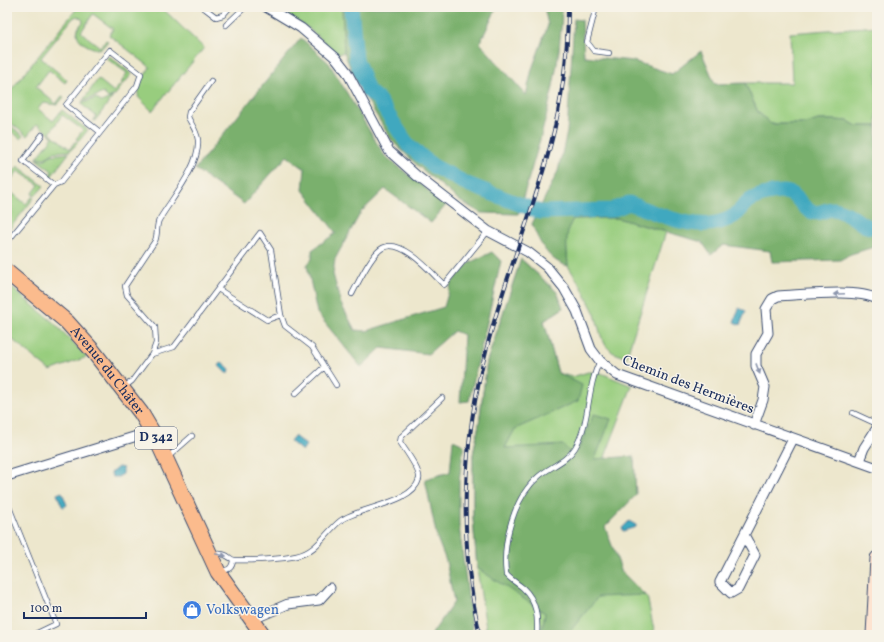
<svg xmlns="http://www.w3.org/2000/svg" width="884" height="642" font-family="Vollkorn,serif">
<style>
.green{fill:#98cd7e;stroke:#5a7e6e}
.forest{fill:#7ab06d;stroke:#4a7066}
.water{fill:#3fa8bf;stroke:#2d6c8e}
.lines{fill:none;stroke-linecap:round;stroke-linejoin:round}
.river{stroke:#3fa8bf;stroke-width:15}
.service-casing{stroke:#3a4b6f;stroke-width:6}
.minor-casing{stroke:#3a4b6f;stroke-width:11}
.secondary-casing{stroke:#3a4b6f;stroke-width:15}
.primary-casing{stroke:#3a4b6f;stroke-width:17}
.service{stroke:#fff;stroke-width:4.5}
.minor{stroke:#fff;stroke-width:9}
.secondary{stroke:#fde4d1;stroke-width:13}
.primary{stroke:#fbbb8d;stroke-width:15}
.rail-casing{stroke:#1b2f5e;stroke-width:4}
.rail{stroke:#f7f3e8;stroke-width:2.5;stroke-dasharray:8;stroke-linecap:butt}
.oneway{fill:#8d97ae}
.labels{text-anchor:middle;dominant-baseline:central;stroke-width:3;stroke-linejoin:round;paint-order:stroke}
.shield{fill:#f7f3e8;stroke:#5d6a87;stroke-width:1}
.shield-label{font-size:13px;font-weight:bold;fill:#1b2f5e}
.street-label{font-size:14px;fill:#1b2f5e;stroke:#f7f3e8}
.shop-label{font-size:14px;fill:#366cbe;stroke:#f7f3e8;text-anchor:start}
</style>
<rect width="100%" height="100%" fill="#f7f3e8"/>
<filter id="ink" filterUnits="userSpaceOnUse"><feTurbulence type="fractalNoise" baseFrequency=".025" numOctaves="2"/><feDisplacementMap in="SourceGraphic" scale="8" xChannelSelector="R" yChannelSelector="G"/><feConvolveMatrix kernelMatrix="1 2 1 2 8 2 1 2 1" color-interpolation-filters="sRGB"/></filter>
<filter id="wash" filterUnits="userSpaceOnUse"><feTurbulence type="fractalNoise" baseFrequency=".012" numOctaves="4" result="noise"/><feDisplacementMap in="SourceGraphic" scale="16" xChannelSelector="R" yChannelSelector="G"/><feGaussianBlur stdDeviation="0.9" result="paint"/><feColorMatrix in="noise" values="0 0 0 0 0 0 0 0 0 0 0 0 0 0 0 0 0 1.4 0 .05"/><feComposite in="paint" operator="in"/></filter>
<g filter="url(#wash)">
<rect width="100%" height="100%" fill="#ede7cd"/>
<path class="green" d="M78,7h83l43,41 -52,63 -14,-14 2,-14 10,-16 -41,-32 4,-6 -20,-15 -12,18 19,15 6,-7 2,1 -6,7 -5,1c-14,-3 -28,-14 -14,-27l-1,-3 -5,-3 -4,2 -32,40 26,22 -2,3 -16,-13 -13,17 20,17 6,-8 2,1 -7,8 -14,-2 -5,6 15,12 9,-11 26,20 -9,11 -3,-2 7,-9 -21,-15 -12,18 20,16 6,-8 2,2 -8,8 -15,1 -10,6h-8l16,-21 -16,-13 -10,12 -20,-16v-25z
M275,7h67l2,45 -6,2 -30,-26z
M877,26v100h-20l-9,-5 -13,-1h-17l-12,4h-35l-13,-12 -13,-29h47l-2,-50z
M109,56l23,18 -9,11 -2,-2 6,-10 -20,-14z
M98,79l16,13 6,-7 2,1 -7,9 -7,3 -5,-5 -21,9z
M113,97l-19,25 -1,-1 3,-5 -15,-12 15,-6 5,4z
M7,123l16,13 -2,3 -14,-11z
M69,153l-19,25 -1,-1 3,-6 -16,-12 8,1 7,-5z
M18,166l26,20 -9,10 -3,-2 7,-9 -21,-14 -11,15v-10l1,1z
M7,189l19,15 6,-7 2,1 -27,34z
M617,218l49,14 -40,126 -14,-6 -6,-6 -5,-10 -6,-22 -14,-28 -13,-20 -2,-26 2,-14 5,-7z
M521,259l36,33 6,16 -19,13 14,52 14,4 16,-5 13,1 31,13 -35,92 -26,107 76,11 8,39h-168l-10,-67 -4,-50v-63l6,-31 8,-63z
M7,284l47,39 33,34 -37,14 -43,-36z"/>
<path class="forest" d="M342,7h155l-17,36 46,52 6,-26 16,-44 -4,-18h17c2,14 -1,28 -2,43 -7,56 -25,110 -41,164l-37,-1 -21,-12 -43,-36 -25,-24 -38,-63 -10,-26z
M574,19l8,1 2,36 49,5 39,13 29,-23 14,33 30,-1 13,29 13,12h35l12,-4h17l13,1 9,5h20v120l-26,8 -11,6 -68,2 -2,-11 -47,-6 -12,10 -9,-13 -85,-24 -44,1c-9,14 -6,31 -5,47 -20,-5 -29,-24 -36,-42l26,-53 9,-39z
M301,38l28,25 55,92 62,50 -15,18 -46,-34 -24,23 -26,47 -2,15 8,30 14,26 11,1 78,-24 7,-24 18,-20 23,-11 9,9 -32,140 -9,1 4,-67 -10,-4 -26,23 -47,-6 -20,19 -44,-54 -10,-48 5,-6v-9l24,-17 -33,-43 2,-21 -18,-13 -43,48 -49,-35z
M521,259l36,33 6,16 -19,13 14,52 24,12 -4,16 -63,28 -10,19 58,-3 12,12 19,-43 17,5 -16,40 39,-3 2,39 -31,32 17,45 23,23 -47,2 -31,38h-26l4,-22 -68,-45 -4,-50v-63l6,-31 8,-63z
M453,440l11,5 -5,36v45l14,109h-42l23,-33 -8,-41 -9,-23 -12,-59 25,-7z"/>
<path class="water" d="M739,308l7,3 -6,14 -6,-3z
M222,362l8,7 -1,4h-3l-7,-7z
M294,436l12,9 -4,6 -12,-10z
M118,467l5,1v6l-5,3h-6l-1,-4z
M62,492l5,13 -3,2 -2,-1 -5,-12z
M629,521l7,4v2l-13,4 -1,-3z"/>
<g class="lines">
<path class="river" d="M351,7l5,52 12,32 10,8 30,46 25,21 34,18 73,28 72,-2 17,-7c32,12 73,33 105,13 6,-4 10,-11 15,-15 9,-6 24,-9 35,-9 14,1 16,14 26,19 9,5 15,-2 23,-2 4,0 9,3 12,4 11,3 18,18 32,13"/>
</g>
</g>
<g filter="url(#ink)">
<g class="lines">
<defs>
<path id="service" d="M203,7l13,10 7,-2 7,-8
M596,7l-9,35 7,9 15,2
M226,25l19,-18
M42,135l-19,26 31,24
M7,242l47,-57 7,-3 76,-96 4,-12 -31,-24 -44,55 34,27
M218,289l49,31 14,-5
M352,294c7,-13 18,-37 29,-45 19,-14 51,24 63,36l44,-54
M152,354l4,-11 -1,-16 -28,-32 -2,-9 30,-45c3,-7 1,-15 4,-21 13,-22 41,-54 39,-80 -1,-9 -7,-16 -10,-23l1,-5 22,-31
M124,387l8,-6 20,-27 22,-7 86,-114 11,17 10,65 4,11 27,21 24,38
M295,394l29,-27
M853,413l24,11
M167,458l25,-22
M7,502l49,122 -23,11
M213,554c3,0 9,-1 12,1 4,1 6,5 10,5 12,1 49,-1 61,-4 21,-4 29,-23 44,-35 18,-14 73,-17 79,-42 2,-8 -14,-29 -19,-37l1,-5 41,-39
M221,571c8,-1 11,-3 12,-10
M537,635c1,-17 0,-34 -14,-47 -6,-5 -12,-8 -17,-14 -4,-32 8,-77 33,-98 11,-9 28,-15 36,-28 16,-27 11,-60 25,-87"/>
<path id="minor" d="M266,7l35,21 35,30 11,14 42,79 28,25 71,55 40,21 19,15 17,21 13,23 14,38 9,12 17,14 260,93
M754,425l9,-25 2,-13 -9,-21v-12l12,-21 -2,-24 6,-10 6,-3c25,-1 78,-8 99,3
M859,461l5,-13 13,-20
M7,476l130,-40 13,-8
M744,535l11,20 -17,34 -7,4 -11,-11 73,-143
M251,620l37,-16 31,-4 11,-12"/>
<path id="secondary" d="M873,635l4,-77"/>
<g id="primary">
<path id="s1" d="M7,272l60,50 26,29 48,62 16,27 61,132 45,63"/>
</g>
</defs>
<use href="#service" class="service-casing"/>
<use href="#minor" class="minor-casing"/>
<use href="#secondary" class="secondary-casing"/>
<use href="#primary" class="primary-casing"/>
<use href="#service" class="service"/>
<use href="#minor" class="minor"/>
<use href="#secondary" class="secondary"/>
<use href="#primary" class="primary"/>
<defs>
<path id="rail" d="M480,635c-22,-95 -18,-194 7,-288 17,-67 45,-132 63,-200 12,-45 18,-93 18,-140"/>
</defs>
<use href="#rail" class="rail-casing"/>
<use href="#rail" class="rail"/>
</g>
<defs><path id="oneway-solid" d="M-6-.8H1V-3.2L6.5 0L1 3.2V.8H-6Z"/></defs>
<g class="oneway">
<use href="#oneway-solid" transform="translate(839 294) rotate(178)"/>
<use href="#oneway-solid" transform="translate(758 369) rotate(70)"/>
<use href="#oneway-solid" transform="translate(221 555) rotate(12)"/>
</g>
</g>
<defs>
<symbol id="shop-disc" viewBox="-11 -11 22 22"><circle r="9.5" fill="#3f7fe0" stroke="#f7f3e8"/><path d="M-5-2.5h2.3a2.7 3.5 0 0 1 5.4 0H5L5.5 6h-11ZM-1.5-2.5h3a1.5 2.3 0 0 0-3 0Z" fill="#fff"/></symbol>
</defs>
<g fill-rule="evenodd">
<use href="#shop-disc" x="181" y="599" width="22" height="22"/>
</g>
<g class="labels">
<rect class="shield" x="135" y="427" width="42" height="22" rx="3"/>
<g class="shield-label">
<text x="156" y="438">D 342</text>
</g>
<g class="street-label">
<text stroke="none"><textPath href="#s1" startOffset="141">Avenue du Châter</textPath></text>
<text transform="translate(688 385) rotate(21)">Chemin des Hermières</text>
</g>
<g class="shop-label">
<text x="206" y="610">Volkswagen</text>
</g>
</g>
<rect width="884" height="642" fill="none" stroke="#f7f3e8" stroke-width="24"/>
<path d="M24 612v6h122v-6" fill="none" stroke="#1b2f5e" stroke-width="2"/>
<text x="30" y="612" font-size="12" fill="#1b2f5e" stroke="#f7f3e8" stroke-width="3" paint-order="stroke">100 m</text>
</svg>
